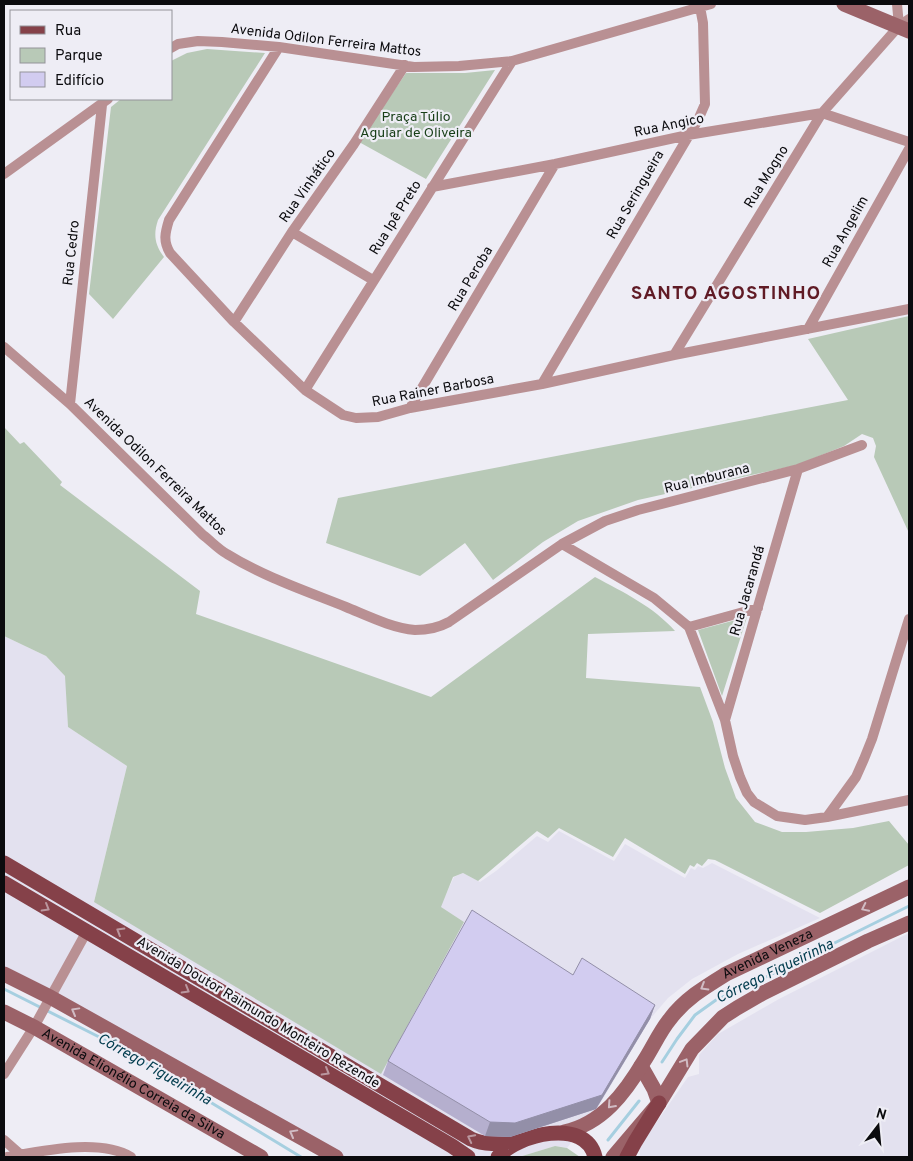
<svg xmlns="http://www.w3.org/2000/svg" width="913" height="1161" font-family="Overpass,sans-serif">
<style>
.built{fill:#e3e1ef}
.green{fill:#b8c9b7}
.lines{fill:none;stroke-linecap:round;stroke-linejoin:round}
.stream{stroke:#a6cfe0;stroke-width:3}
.street{stroke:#b99093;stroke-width:10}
.secondary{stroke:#9b6268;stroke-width:15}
.primary{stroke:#854149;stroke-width:15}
.wall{fill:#b5afce}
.shaded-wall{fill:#938fa8}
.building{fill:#d2ccf0;stroke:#938fa8}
.oneway{stroke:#ba979f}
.oneway2{stroke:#d1bcc4}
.labels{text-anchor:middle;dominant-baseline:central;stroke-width:4.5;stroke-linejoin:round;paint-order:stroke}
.street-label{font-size:14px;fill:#0b0b0e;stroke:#eeedf5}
.park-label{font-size:14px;fill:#173e17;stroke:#eeedf5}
.water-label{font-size:15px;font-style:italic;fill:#003b4d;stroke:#eeedf5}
.district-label{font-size:19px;font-weight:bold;letter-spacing:1px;fill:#601b25;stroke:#eeedf5}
</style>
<rect width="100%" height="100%" fill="#eeedf5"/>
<path class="built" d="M4,636l42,20 20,20 2,51 59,39 -33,136 370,20 -24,-15 14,-30 9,-4 17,9 16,-11 41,-35 11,6 11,-11 55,30 11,-17 60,34 6,-10 4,2 3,-4 5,2 9,-5 108,55 -82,36 -46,25 -24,19 -18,21 -53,90 -30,39 -12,-2 -36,11h-181l-334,-183z
M909,933v224h-269v-11l48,-69 11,-3v-19l19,-21 61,-35z"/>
<path class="green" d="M207,49l58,4 -107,167c-5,15 -3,25 6,37l-51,62 -24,-25 22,-187 10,-8h50v-38l16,-8z
M495,70l-69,109 -67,-37 47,-69h59z
M909,316v217l-35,-76 2,-11 -3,-8 -11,-4 -18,12 -47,19 -159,35 -60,21 -35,21 -50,38 -28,-37 -45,33 -94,-33 12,-45 510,-98 -40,-61z
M4,427l16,17 4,-2 38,40 -2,3 140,106 -4,23 235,83 164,-120c28,15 59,30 80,54l-87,3 -2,44 114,9 13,35 12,46 11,30 19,24 27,10h24l47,-4 36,-7 20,24v20l-89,48 -105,-53 -7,-1 -6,7 -5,-3 -3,4 -4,-2 -5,9 -60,-36 -12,19 -54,-29 -11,10 -11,-7 -59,50 -15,-8 -10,4 -12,30 23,15 -83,152 -287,-172 33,-136 -59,-39 -3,-51 -19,-20 -42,-20z
M747,617l-25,79 -24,-66z
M555,1146l12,2 13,9h-61z"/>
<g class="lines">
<path class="stream" d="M4,989l115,58 182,110
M662,1062l15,-23 18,-24 21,-15 52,-24 141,-70
M608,1140l31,-39"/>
<path class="street" d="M897,4l2,22
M279,47l-110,173c-4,13 -6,21 1,33l64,69 71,68 38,25 13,3 22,-1 32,-9 132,-24 132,-29 235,-46
M171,48l7,-4 20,-3 24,1 57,5 135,20 45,-1 53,-5 199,-57
M4,174l104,-75
M432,187l123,-23 133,-29 134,-22 87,29
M292,232l81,48
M234,322l58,-90 62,-88 51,-79
M808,329l101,-180
M4,347l66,57 133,131c8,6 15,14 24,19 37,23 79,37 119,53 22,9 46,21 69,23 12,0 23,-2 34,-8l113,-78 92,54 35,29 36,93 8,36 7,21 7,16 7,9 23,14 28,4 22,-3 82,-17
M674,355l148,-242 77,-87 10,-7
M542,384l156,-264 7,-16 -2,-81 -3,-16 -4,-3
M305,390l207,-329
M70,404l32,-299
M410,408l145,-244
M562,544l43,-23 33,-11 160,-41 64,-24
M689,627l69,-19
M725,720l73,-251
M827,817l29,-40 8,-18 8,-20 37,-120
M4,1074l30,-47 53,-96
M4,1140l17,15
M7,1157c35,-6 93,-19 124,0"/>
<g class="secondary">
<path d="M844,4l65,27"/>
<path d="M4,974l46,23 286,160"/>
<path id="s1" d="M4,1012l30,15 227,130"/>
<path d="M641,1066l13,23 5,14"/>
<path id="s2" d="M564,1132c38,-8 61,-39 80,-71 9,-14 16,-30 26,-42 15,-20 35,-32 56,-45l183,-87"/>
<path d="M613,1157l46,-54 33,-54 31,-32 14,-9 26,-15 105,-52 41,-18"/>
</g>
<path class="primary" d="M4,863l467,276c15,7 31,4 48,2
M4,883l448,263 16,11
M498,1157c19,-23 88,-40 97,0
M627,1157l8,-15 24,-39"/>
</g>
<path class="wall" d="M573,975l82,30 -5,14 -54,90 -86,28 -25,-1 -102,-61 5,-14z"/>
<path class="shaded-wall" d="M655,1005l-5,14 -54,90 -86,28 -25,-1 5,-14z"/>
<path class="building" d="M472,910l101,65 9,-17 73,47 -53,90 -87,28 -25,-1 -102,-61z"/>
<defs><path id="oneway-chevron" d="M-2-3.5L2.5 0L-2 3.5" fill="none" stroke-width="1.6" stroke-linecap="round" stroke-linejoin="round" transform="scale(1.25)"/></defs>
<g class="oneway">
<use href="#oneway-chevron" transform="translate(46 908) rotate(30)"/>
<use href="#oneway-chevron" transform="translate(120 931) rotate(-149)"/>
<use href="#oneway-chevron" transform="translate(186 990) rotate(30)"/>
<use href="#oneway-chevron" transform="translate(326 1072) rotate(30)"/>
<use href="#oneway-chevron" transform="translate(471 1138) rotate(-153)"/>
</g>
<g class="oneway2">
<use href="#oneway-chevron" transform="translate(865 908) rotate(154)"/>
<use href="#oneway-chevron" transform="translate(704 987) rotate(149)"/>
<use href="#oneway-chevron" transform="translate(75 1011) rotate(-151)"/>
<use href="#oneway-chevron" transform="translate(685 1062) rotate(-59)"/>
<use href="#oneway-chevron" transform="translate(611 1105) rotate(132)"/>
<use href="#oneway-chevron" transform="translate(293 1133) rotate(-151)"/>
</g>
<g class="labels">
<g class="street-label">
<text transform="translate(326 41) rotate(7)">Avenida Odilon Ferreira Mattos</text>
<text transform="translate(669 126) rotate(-12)">Rua Angico</text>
<text transform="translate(767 177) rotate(-58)">Rua Mogno</text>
<text transform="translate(308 186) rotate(-55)">Rua Vinhático</text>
<text transform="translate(636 195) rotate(-60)">Rua Seringueira</text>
<text transform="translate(396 218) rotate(-58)">Rua Ipê Preto</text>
<text transform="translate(846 232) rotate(-61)">Rua Angelim</text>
<text transform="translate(72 253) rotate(-84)">Rua Cedro</text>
<text transform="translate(471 279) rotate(-59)">Rua Peroba</text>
<text transform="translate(433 391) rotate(-11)">Rua Rainer Barbosa</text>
<text transform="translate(155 467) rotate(44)">Avenida Odilon Ferreira Mattos</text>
<text transform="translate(707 479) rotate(-14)">Rua Imburana</text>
<text transform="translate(748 591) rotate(-74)">Rua Jacarandá</text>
<text stroke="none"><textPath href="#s2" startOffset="278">Avenida Veneza</textPath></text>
<text transform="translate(258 1013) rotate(31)">Avenida Doutor Raimundo Monteiro Rezende</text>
<text stroke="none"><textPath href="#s1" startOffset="148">Avenida Elionélio Correia da Silva</textPath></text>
</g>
<g class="park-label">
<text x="416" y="117">Praça Túlio<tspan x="416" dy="16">Aguiar de Oliveira</tspan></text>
</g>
<g class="water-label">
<text transform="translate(775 972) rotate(-26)">Córrego Figueirinha</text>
<text transform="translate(154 1070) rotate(30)">Córrego Figueirinha</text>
</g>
<g class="district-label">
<text x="726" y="294">SANTO AGOSTINHO</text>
</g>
</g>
<rect width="913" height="1161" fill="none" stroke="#0b0b0e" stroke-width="10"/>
<rect x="10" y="10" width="162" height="90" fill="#eeedf5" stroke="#939399"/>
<rect x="20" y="26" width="25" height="8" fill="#854149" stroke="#939399"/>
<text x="55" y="35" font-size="15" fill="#0b0b0e">Rua</text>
<rect x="20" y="48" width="25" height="15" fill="#b8c9b7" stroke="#939399"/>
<text x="55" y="60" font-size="15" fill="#0b0b0e">Parque</text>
<rect x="20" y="72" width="25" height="15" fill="#d2ccf0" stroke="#939399"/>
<text x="55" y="85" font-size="15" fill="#0b0b0e">Edifício</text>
<g transform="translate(878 1126) rotate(16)" stroke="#eeedf5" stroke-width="4" paint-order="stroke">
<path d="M0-4L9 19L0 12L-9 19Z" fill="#0b0b0e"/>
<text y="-8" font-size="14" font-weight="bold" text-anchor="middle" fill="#0b0b0e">N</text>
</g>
</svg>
